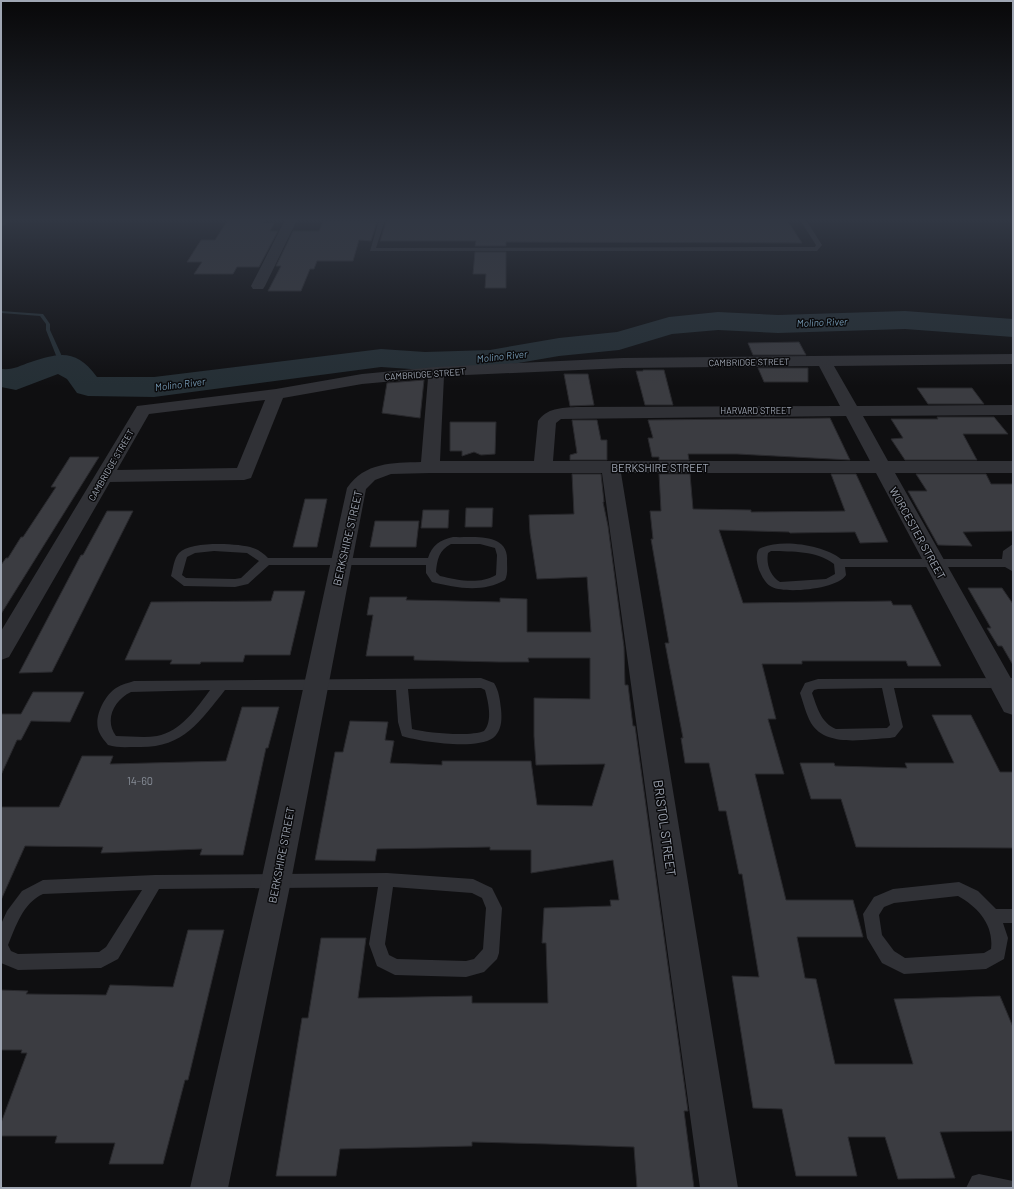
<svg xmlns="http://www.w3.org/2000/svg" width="1014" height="1189" font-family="Barlow,sans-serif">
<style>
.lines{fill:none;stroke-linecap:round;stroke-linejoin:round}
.stream{fill:#252f35;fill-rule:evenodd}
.river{fill:#252f35;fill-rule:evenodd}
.building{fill:#3b3c41;stroke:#29292d}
.lane{fill:#303136;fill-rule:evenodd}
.street{fill:#303136;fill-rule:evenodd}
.labels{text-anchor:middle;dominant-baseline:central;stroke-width:3;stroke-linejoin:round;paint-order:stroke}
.far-street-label{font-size:9px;fill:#9fa6b3;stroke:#0a0a0c}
.far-water-label{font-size:10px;font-style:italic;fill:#7397b1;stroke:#0a0a0c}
.street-label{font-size:11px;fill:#9fa6b3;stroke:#0a0a0c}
.near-number-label{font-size:11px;fill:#868c96}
.near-street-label{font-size:13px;fill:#9fa6b3;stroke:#0a0a0c}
</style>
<rect width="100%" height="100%" fill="#0f0f11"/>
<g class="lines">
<path class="stream" d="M1,311l42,3 7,10v6l15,33 -1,1 -5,-1 -13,-33v-6l-6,-8 -39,-3z"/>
<path class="river" d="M905,311l108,8v18l-108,-8 -127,4 -60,-3 -46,4 -53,16 -60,6 -69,12 -65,2 -44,-3 -227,30 -66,-1 -11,-3 -10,-14 -9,-5 -42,16 -15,-3v-18c14,1 17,-3 30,-7 29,-10 46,-13 66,15h57l227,-28 44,3 65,-2 69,-12 58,-6 52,-15 49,-5 60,3z"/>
</g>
<path class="building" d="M228,220h36l-1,3h11l-4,8h8l-19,36h-22l-4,7h-39l8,-12h-15l14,-22h14z
M389,220h398l15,23 -296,-1v4h-31l1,-5h-96l6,-19z
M323,221l54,1 -6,19 -12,-1 -6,21h-36l-3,8h-4l-9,22h-33l13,-25h-5l17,-35h26z
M475,252h31v36h-21l1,-14h-13z
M799,342l7,13h-53l-5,-12z
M758,368h50v14h-44z
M643,370h21l9,35h-28l-9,-34h7z
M564,374h24l6,31 -24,1z
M424,380l-4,38 -38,-5 5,-30z
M917,388h55l12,16h-56z
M937,417h57l14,17h-45l14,26h-72l-14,-21 12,-1 -12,-19h47z
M830,418l20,42 -113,-6h-49l1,6h-30v-3h-7l-4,-19h5l-5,-18z
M572,420h25l4,20h6v20h-37v-5l7,-2z
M450,422h46l-1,32 -14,1 -7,-3 -12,4v-5h-12z
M70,457h29l-98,157v-49l5,-7h2l13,-21h2l33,-50h-5z
M572,474h29l3,28h-1l5,24 16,121 1,38h3l5,41h2l53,385h-4l10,77h-57l-3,-41 -86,-3 -76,-2v4l-132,3 -4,27h-60l26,-158h6l13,-80h45l-8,60 114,-2v7h76l-2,-60h-4l2,-35 67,-2 -1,-6h9l-6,-40 -82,13v-23h-41v-3l-113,2 -2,12 -60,-1 20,-108h8l7,-31 38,1 -3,18 9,1 -4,22 52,2v-4h89l6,44 55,1 13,-42 -69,1 -2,-29v-38l56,1v-41h-62l1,4h-30l-85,-2v-4h-48l7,-41h-6l3,-18h37l-1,3 52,1 42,1v-4l27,1v33h64l-4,-55 -50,2 -7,-46 -1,-18 45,-1z
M659,474h31l3,35 58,1v2l94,-1 -14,-37h25l32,68 -28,1 -5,-11 -65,1 -1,-1 -70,-2 24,73 148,-2 2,4h18l30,61h-33l-2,-5h-104v3h-40l14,55h-8l16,55h-29l31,126h67l10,37h-66l8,41 11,1 19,85h78l-19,-65 106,-3 13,31v104l-73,1 15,46 -57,1 -13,-42h-37l9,39h-61l-14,-67 -29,-1 -21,-132 27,1 -17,-103h-3l-13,-63h-7l-10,-48h-24l-4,-25h2l-18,-95h4l-18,-104h2l-3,-28h11z
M916,474h70l5,10h22v47l-50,1 9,14 -34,-1 -30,-54h19z
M305,499h22l-10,48h-24z
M466,508h27l-1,19h-27z
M423,510h26l-1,18h-27z
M107,511h26l-81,161 -33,1 62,-118h2z
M375,521h44l-3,26h-46z
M968,588h34l11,16v61l-11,-19h-4l-11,-18h4z
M274,591h31l-15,64h-45l-2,7h-42l-1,2h-30l2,-4h-47l26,-58 120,-1z
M33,692h51l-14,30 -39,-1 -10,19h-4l-16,35v-61h20z
M242,707h37l-11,41h-2l-23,107h-43l2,-6 -101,4 2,-6 -78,-1 -24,54v-93h58l23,-51h31l-3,8 116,-3z
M932,715h39l29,57h13v76l-157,-1 -15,-48h-30l-11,-36h34l1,3 72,2 -2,-5h49z
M188,930h36l-36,150h-3l-22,84h-54l6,-21h-60l2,-7h-56v-13l26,-70h-6l1,-3h-21v-60l27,1 -2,3 80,1 4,-10 63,2z"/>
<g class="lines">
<path class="lane" d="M379,220h6l-9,28 439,-1 1,-2 -16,-25h6l16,25 -5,6h-447z
M453,537c20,1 56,-5 54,24 0,6 1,14 -2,19 -22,13 -49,8 -73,2l-6,-9v-8h-157l-21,19 -13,3 -51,-1 -13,-10c2,-7 3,-18 8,-23 11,-12 59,-10 74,-5 6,2 11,6 15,10h160c4,-13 12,-18 25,-21zM451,544h29l15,4 2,7 -1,20c-17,10 -39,5 -56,1l-4,-4c1,-12 3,-22 15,-28zM214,551l33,2 12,8 -18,17 -6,1 -49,-1 -4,-3 5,-18 8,-4z
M1013,544l-1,27 -7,-4h-160l1,8c-8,14 -60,19 -74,12 -7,-3 -10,-11 -13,-17 -2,-7 -4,-15 0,-21 21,-11 64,-4 82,10h161l1,-8zM771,551c22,1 45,-1 63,13l1,10 -9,5 -46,3c-10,-6 -14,-18 -12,-29z
M481,678l13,5c5,8 6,17 7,26 1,10 1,22 -8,29 -17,12 -72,4 -91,-2l-4,-14 -2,-32h-171c-26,33 -43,59 -89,57 -9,0 -19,1 -28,-2 -3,-4 -7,-8 -9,-13 -6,-14 5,-36 17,-44 6,-4 12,-5 18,-7zM481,688l4,2c3,11 8,31 -1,41 -14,6 -57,2 -72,-2l-4,-40zM210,690c-13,18 -30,42 -53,46 -13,2 -27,0 -41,0 -12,-16 -2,-36 15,-44z
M1013,678v10h-119l9,39 -8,10 -5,1c-25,1 -64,10 -79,-15 -5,-9 -8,-21 -11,-30l5,-10 13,-4zM882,688l8,37 -3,3 -51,1c-15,-6 -19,-22 -24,-36l2,-3 4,-1z
M387,873l86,6 19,9 10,20 -3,45 -2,6 -13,13 -18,5 -71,-2 -18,-9 -8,-22 9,-57 -219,2 -41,70 -17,9 -83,2 -17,-7v-39l6,-13 15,-20 21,-11 112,-5zM393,887l79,6 10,5 4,10 -3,41 -9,10 -8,2 -69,-2 -8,-4 -4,-11zM142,890l-36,57 -7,5 -81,2 -7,-3 -3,-6c8,-19 15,-42 35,-51z
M959,882l19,9 18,18h17v14h-10l5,15 -4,21 -18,10 -82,5 -22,-11 -15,-25 -4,-24 11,-17 19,-8zM958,896c20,11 36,29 33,53l-7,4 -79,5 -11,-7 -12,-16 -3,-20 5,-8 10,-4z
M979,1174l34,7v7h-47l6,-12z"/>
<path class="street" d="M1,220h8l-4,5 -4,1z
M285,220h12l-32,66 -2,3h-10l-2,-3z
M1013,354v10l-179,2 23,40 156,-1v10l-150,1 25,45h125v12h-118l118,209v33l-9,-3 -128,-239h-255l117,715h-38l-98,-715h-172l-39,1 -16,6 -9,9 -75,392 -63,307h-38l71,-307 86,-393c18,-26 45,-25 74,-26l7,-84 -66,6 -79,14 -32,80 -7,2 -134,2 -101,175 -8,3v-29l136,-225 139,-17 86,-15 74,-7 187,-9zM819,366l21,40 -264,1c-15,1 -29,1 -38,14l-4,40h-94l4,-85 179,-8zM265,400l-28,68 -120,2 32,-56zM846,416l24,45h-317l3,-38 5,-4z"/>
</g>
<linearGradient id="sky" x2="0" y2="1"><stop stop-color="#080809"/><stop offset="0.57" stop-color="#313743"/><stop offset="1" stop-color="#313743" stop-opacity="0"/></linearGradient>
<rect width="1014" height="386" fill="url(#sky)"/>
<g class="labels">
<g class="far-street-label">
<text transform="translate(749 362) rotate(-1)">CAMBRIDGE STREET</text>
<text transform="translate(425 374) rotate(-4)">CAMBRIDGE STREET</text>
<text x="756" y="410">HARVARD STREET</text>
<text transform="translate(111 465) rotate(-60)">CAMBRIDGE STREET</text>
</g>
<g class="far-water-label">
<text transform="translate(822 322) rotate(-2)">Molino River</text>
<text transform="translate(502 356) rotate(-6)">Molino River</text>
<text transform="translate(180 384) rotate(-7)">Molino River</text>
</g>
<g class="street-label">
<text x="660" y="467">BERKSHIRE STREET</text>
<text transform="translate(918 533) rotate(61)">WORCESTER STREET</text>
<text transform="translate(347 538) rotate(-77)">BERKSHIRE STREET</text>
<text transform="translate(281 855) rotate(-79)">BERKSHIRE STREET</text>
</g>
<g class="near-number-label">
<text x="140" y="780">14-60</text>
</g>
<g class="near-street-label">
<text transform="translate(665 828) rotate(82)">BRISTOL STREET</text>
</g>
</g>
<rect width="1014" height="1189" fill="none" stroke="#9fa6b3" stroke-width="4"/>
</svg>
